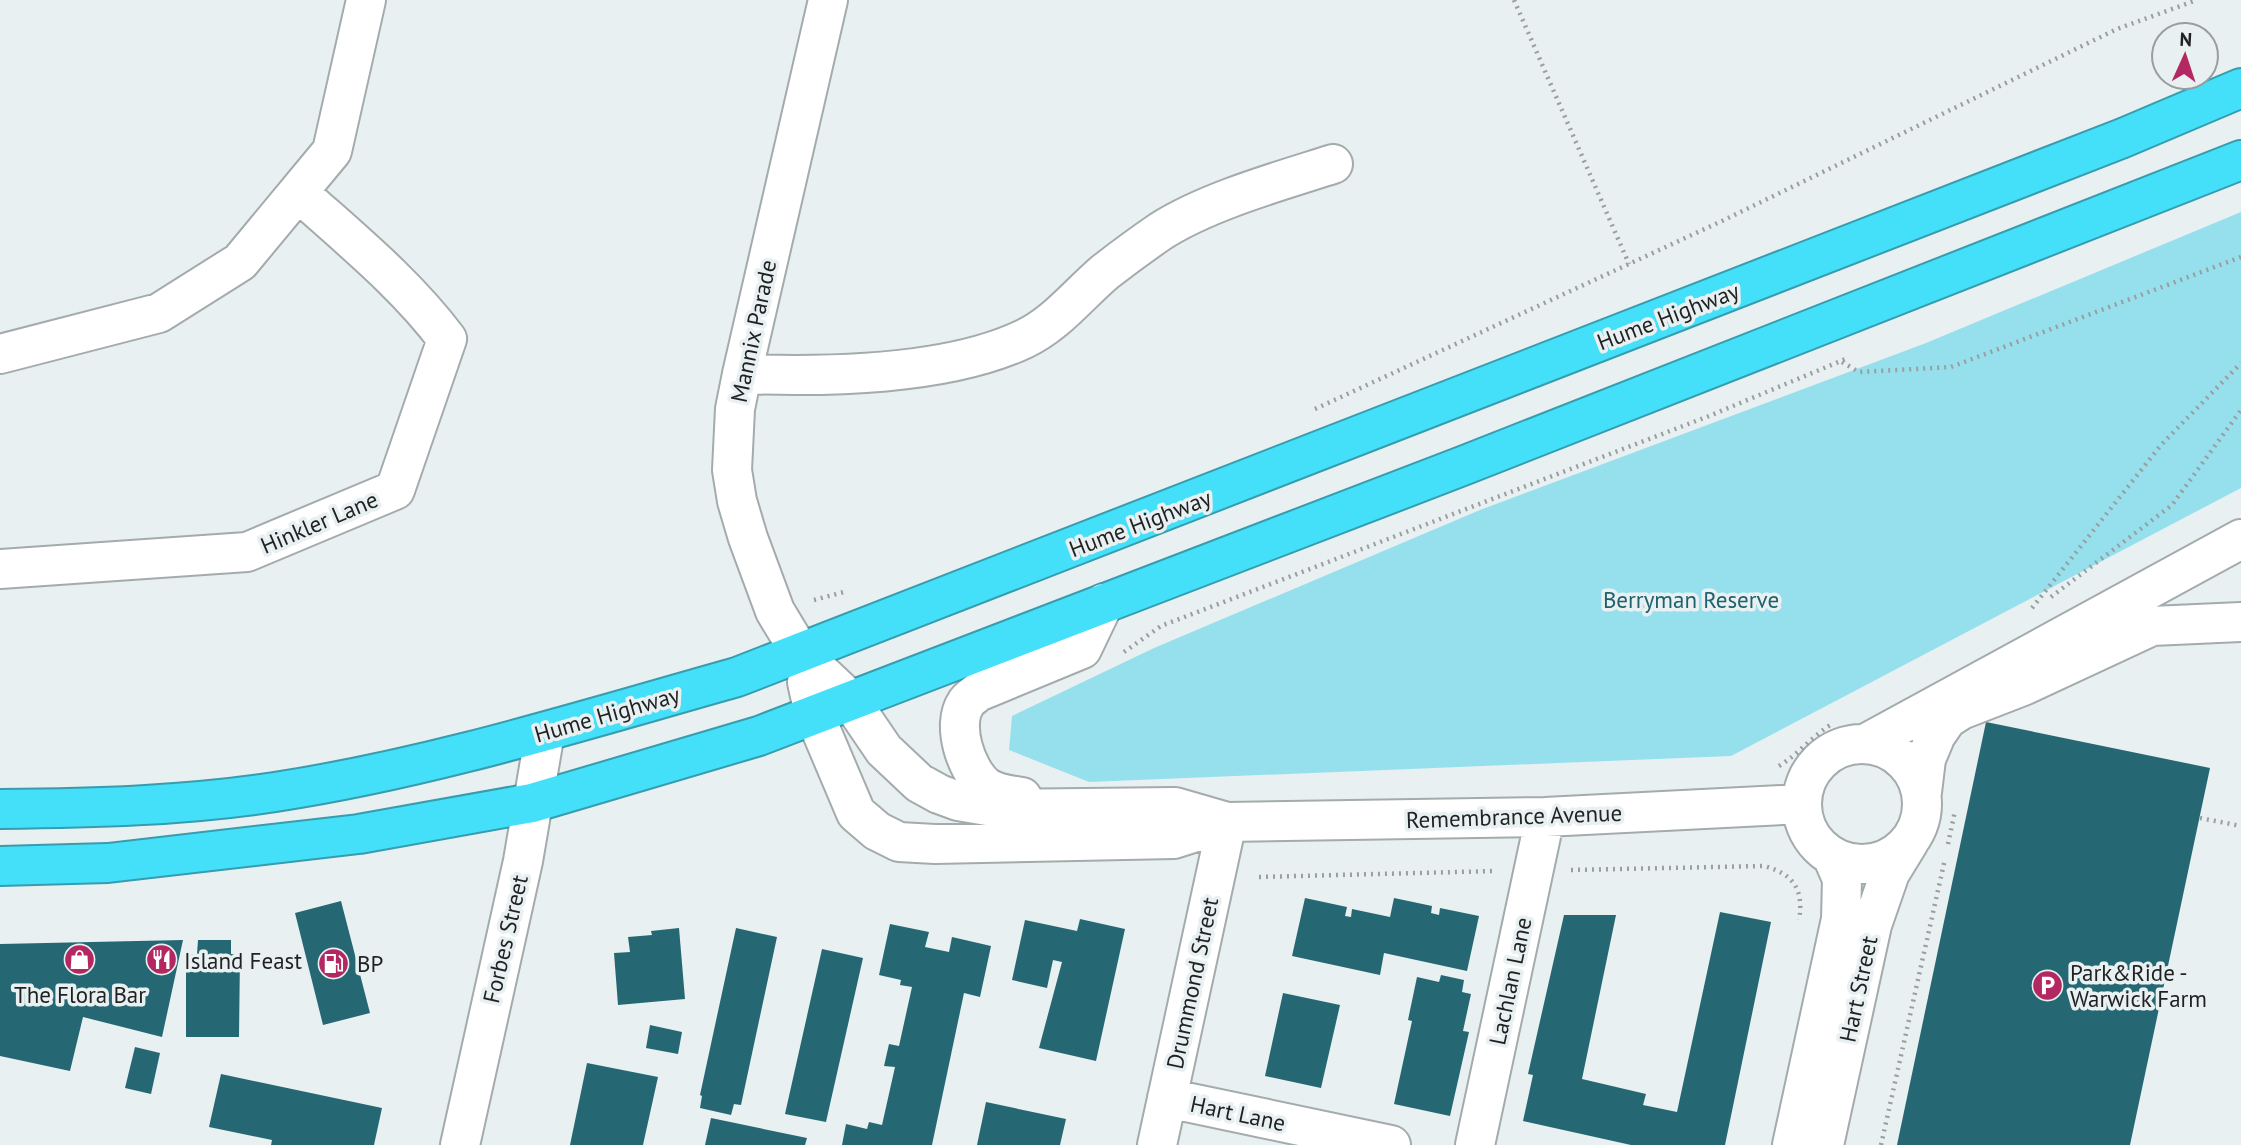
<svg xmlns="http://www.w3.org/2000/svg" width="2241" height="1145" font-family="'PT Sans',sans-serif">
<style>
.green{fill:#96e0ee}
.building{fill:#256873}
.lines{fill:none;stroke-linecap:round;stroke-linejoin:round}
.minor-casing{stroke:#a4abac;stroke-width:42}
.highway-casing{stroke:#379cae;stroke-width:42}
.path{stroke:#999e9f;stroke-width:4.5;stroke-dasharray:2 5;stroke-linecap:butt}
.minor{stroke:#fff;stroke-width:38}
.highway{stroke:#44dff9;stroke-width:38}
.labels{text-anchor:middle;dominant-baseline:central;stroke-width:7;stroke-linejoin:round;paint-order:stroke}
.street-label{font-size:23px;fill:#1f2122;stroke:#e9f0f1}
.park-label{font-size:23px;fill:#1d626e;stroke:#e9f0f1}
.poi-label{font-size:23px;fill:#1f2122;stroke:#e9f0f1;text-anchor:start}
</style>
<rect width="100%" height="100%" fill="#e9f0f1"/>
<path class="green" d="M2241,212v276l-510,268 -642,26 -80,-32 3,-34 142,-68 326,-138 446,-167z"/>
<path class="building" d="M1986,722l224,46 -80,377h-233z
M1305,898l42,9 -2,9 6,1 1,-8 38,8 4,-19 38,8 -1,7 8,2 1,-7 39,8 -12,55 -83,-18 -4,22 -88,-19z
M341,901l29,112 -47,12 -28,-112z
M1720,912l51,10 -46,223h-94l-108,-24 10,-46 -5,-1 36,-159h52l-34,164 64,15 -3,11 34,7z
M1080,919l45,10 -29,132 -57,-13 23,-86 -9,-2 -6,28 -35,-8 13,-60 52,11z
M890,924l39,8 -4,15 24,5 3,-15 39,9 -11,51 -16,-4 -32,152h-90l4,-21 21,5 2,-7 13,3 13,-58 -11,-1 5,-22 10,2 13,-59 -12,-2 1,-5 -22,-5z
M679,928l6,71 -67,6 -4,-52 16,-1 -2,-15 24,-2 -1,-4z
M736,928l41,9 -36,168 -7,-1 -3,11 -31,-7 2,-12 -2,-1z
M183,940l-21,97 -79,-20 -13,54 -70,-15v-112z
M198,940h33v14l9,1 -1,82h-53v-83h11z
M822,949l41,9 -37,164 -41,-8z
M1441,975l23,5 -2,12 9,2 -8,37 6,1 -19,84 -56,-12 18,-83 -4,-1 9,-43 22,5z
M1283,993l57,12 -19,83 -56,-12z
M650,1025l32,7 -4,22 -32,-6z
M135,1047l25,6 -9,41 -26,-6z
M587,1063l71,14 -15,68h-73z
M221,1074l161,34 -8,37h-103l1,-5 -63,-13z
M986,1102l80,17 -6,26h-83z
M711,1118l96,20 -2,7h-100z"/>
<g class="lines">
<defs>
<path id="minor" d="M828,0l-86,374 -7,35 -3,61 5,31 11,37 27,73 26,43 49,46 34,50 35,33 20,11 19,7 47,8 170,-2 52,15 318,-5 257,-13
M0,354l159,-41 81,-51 92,-111 34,-151
M742,374c84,3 204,2 282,-35 32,-15 54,-44 81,-67 18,-14 37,-28 56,-41 47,-30 119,-50 172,-67
M0,569l247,-17 148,-62 52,-151c-42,-56 -97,-100 -149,-147
M807,682l7,32 42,99 21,18 22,11 36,2 239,-5 53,-17
M1865,744l376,-205
M1802 804a60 60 0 1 1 120 0a60 60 0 1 1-120 0Z
M1922,792l4,-33 10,-24 11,-16 14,-9 62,-24 129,-60 89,-4
M1022,797c-13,-2 -26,-3 -37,-11 -19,-16 -34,-61 -19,-83 2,-4 9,-8 12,-11l104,-43 22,-46
M1167,1098l224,47
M460,1145l63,-284 22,-129
M1157,1145l70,-323
M1475,1145l70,-328
M1792,1145l49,-226 1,-40 -10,-23
M1824,1145l48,-220 18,-52 19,-31"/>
<path id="highway" d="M0,809c91,-1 185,-3 275,-17 157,-24 309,-72 462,-115l1386,-539 118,-50
M0,866l108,-3 251,-29 173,-31 227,-67 706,-271 776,-305"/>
</defs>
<use href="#minor" class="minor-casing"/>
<use href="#highway" class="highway-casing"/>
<path class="path" d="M1514,0l115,264
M1842,362l17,10 92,-5 290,-110
M1315,409l407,-188 395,-192 80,-29
M2051,597l121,-92 69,-95
M814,600l30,-8
M2032,608l129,-163 80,-82
M1124,652l37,-26 548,-210 139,-58
M1779,766c21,-13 33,-30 53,-42
M2200,818l41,8
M1948,844l7,-33
M1571,870l193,-4c30,8 40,24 35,54
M1259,877l237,-6
M1881,1145l64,-286"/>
<use href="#minor" class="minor"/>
<use href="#highway" class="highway"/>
</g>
<defs>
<symbol id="shop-disc" viewBox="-11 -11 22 22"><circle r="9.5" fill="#b42862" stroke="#e9f0f1"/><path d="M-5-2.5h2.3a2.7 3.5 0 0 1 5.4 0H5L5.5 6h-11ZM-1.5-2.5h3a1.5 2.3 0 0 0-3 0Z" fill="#fff"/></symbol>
<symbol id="restaurant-disc" viewBox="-11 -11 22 22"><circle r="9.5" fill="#b42862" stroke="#e9f0f1"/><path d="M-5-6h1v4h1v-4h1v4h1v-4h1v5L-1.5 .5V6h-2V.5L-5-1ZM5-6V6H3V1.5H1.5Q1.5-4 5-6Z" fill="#fff"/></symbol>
<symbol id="fuel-disc" viewBox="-11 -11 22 22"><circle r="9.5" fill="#b42862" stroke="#e9f0f1"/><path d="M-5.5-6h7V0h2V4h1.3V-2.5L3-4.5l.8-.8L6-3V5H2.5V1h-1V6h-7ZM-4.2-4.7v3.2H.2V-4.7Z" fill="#fff"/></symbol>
<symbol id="parking-disc" viewBox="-11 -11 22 22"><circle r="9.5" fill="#b42862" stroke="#e9f0f1"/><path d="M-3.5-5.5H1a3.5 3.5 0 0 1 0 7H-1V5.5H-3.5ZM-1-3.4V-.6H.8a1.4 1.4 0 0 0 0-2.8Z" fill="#fff"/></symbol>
</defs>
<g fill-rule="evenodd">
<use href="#shop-disc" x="62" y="942" width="35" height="35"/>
<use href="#restaurant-disc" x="144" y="942" width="35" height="35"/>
<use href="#fuel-disc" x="316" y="946" width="35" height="35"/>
<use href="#parking-disc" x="2030" y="968" width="35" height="35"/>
</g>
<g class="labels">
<g class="street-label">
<text transform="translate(1668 316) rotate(-21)">Hume Highway</text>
<text transform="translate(753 331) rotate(-78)">Mannix Parade</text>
<text transform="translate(319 522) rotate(-23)">Hinkler Lane</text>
<text transform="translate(1140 523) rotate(-21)">Hume Highway</text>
<text transform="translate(607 714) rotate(-16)">Hume Highway</text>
<text transform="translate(1514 816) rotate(-2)">Remembrance Avenue</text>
<text transform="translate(505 939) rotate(-77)">Forbes Street</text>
<text transform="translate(1510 981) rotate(-78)">Lachlan Lane</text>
<text transform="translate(1192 983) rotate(-78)">Drummond Street</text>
<text transform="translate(1858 989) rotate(-78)">Hart Street</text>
<text transform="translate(1238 1113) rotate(12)">Hart Lane</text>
</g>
<g class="park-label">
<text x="1691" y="599">Berryman Reserve</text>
</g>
<g class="poi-label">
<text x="184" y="960">Island Feast</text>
<text x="357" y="963">BP</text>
<text x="2070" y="972">Park&amp;Ride -<tspan x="2070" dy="26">Warwick Farm</tspan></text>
<text x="80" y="994" text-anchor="middle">The Flora Bar</text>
</g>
</g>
<g transform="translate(2185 56) rotate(3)"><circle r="33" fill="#e9f0f1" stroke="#989d9e" stroke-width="2"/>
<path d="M0-5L12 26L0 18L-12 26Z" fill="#b42862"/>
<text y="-10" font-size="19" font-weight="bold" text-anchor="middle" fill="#1f2122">N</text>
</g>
</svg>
